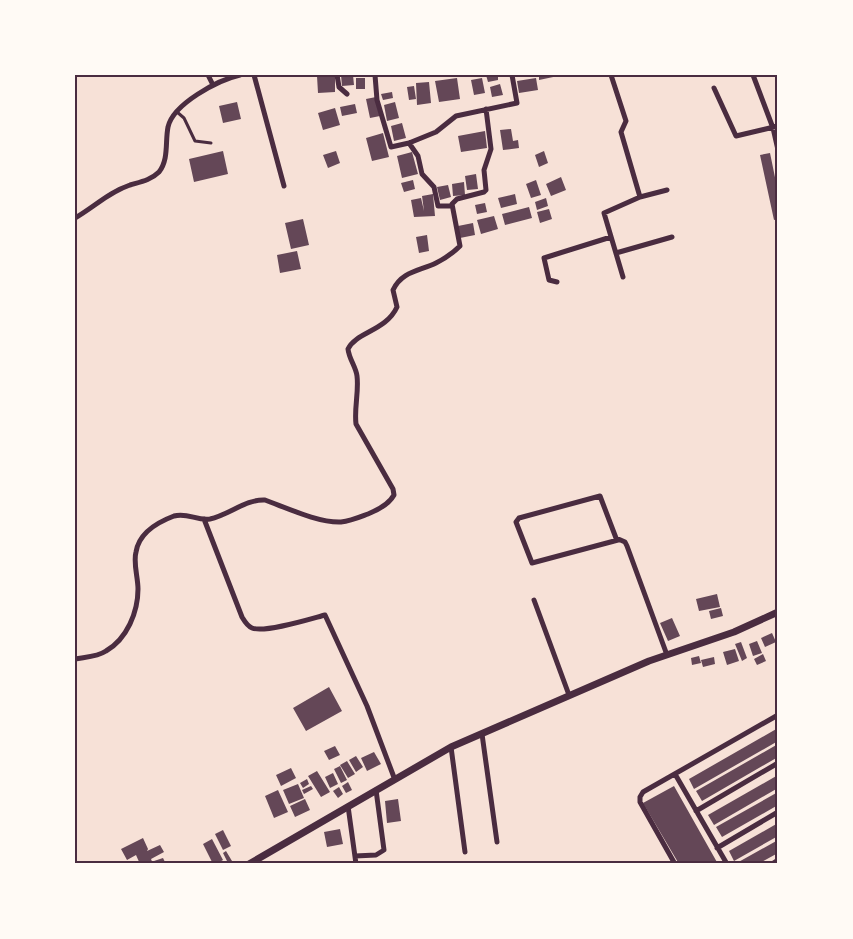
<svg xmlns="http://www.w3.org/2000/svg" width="853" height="939" font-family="'DejaVu Sans',sans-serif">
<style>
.building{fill:#644757}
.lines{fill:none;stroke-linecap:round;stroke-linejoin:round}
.service{stroke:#4a2c40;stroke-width:3}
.minor{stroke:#4a2c40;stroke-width:5}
.tertiary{stroke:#4a2c40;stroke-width:7}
.neatline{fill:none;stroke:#4a2c40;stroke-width:2}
</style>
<rect width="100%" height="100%" fill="#f7e1d7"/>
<path class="building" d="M335,75v17l-17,1 -1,-17z
M341,75h12l1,10 -12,1z
M486,75h12v5l-10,2z
M539,75h19v1l-19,4z
M356,78h9v11h-9z
M457,78l3,21 -21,3 -4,-21z
M482,78l3,15 -11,2 -3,-15z
M536,78l2,12 -19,3 -2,-12z
M429,82l2,21 -14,2 -1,-22z
M500,84l3,11 -11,2 -2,-10z
M414,86l2,13 -7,1 -2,-13z
M392,92l1,6 -10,2 -2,-6z
M376,97l4,19 -10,2 -4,-19z
M237,102l4,17 -18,4 -4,-17z
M395,102l4,16 -12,3 -3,-16z
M355,104l2,9 -15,3 -2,-9z
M335,108l5,17 -17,5 -5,-17z
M402,123l4,15 -12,3 -3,-15z
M511,129l2,12 5,-1 1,8 -16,2 -3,-20z
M485,131l2,17 -26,4 -3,-16z
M383,133l6,24 -17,4 -6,-23z
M223,151l5,23 -34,8 -5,-23z
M336,151l4,12 -12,5 -5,-13z
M544,151l4,12 -9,4 -4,-12z
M412,152l6,22 -16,4 -5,-22z
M770,153l8,39v27l-4,1 -14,-65z
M476,174l2,15 -11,1 -2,-14z
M561,177l5,13 -15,6 -5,-12z
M413,180l2,9 -11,3 -3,-9z
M536,180l5,15 -10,3 -5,-14z
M464,182l1,13 -12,1 -1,-12z
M448,185l3,12 -11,3 -3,-13z
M433,194l2,22 -21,1 -3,-17 10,-2 3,13 -2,-15z
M515,194l2,10 -16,4 -3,-10z
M546,198l2,8 -11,4 -2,-8z
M485,203l2,9 -10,2 -2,-9z
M529,207l3,11 -27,7 -3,-11z
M549,209l3,10 -12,4 -3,-11z
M494,216l4,13 -17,5 -4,-14z
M303,219l6,26 -18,4 -6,-26z
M473,223l2,12 -15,3 -2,-12z
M427,235l2,16 -10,2 -3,-16z
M297,251l4,18 -21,4 -3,-18z
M717,594l3,13 -21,4 -3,-12z
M721,608l2,8 -12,3 -2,-8z
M672,618l8,18 -12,5 -8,-18z
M772,633l4,9 -11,5 -4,-9z
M757,641l5,12 -9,3 -4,-12z
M741,642l6,16 -5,3 -7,-17z
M735,649l4,12 -12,4 -4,-13z
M763,654l3,7 -9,4 -3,-6z
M699,656l2,7 -9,2 -1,-7z
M714,657l1,7 -12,3 -2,-7z
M329,687l13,24 -36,20 -13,-23z
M778,728v13l-84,48 -5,-10z
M778,744v13l-76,44 -6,-10z
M335,746l5,9 -11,5 -5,-9z
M374,752l7,12 -14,7 -6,-13z
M356,756l7,11 -7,5 -7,-12z
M347,761l8,13 -7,4 -8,-13z
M340,766l7,14 -6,3 -7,-14z
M291,768l5,10 -15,8 -5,-11z
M317,771l13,21 -9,5 -13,-21z
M333,773l5,11 -8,4 -5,-11z
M778,775v13l-64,37 -6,-10z
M307,779l2,5 -6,4 -3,-5z
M348,782l4,8 -6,3 -4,-7z
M298,784l6,14 -15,6 -6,-14z
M311,786l2,3 -9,5 -2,-4z
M674,786l44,78h-39l-36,-61z
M339,787l4,7 -5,4 -5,-7z
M278,790l10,22 -14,6 -9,-22z
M778,792v13l-56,32 -6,-10z
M305,799l5,11 -15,7 -5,-11z
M398,799l3,22 -14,2 -2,-22z
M778,823v13l-44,25 -5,-10z
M340,829l3,15 -16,3 -3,-15z
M223,830l8,16 -8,4 -8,-16z
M143,838l5,11 -1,2 13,-6 4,7 -13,7 2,5h-13l-4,-9 -9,5 -6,-11z
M212,839l11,21 -7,4h-3l-10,-20z
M778,840v13l-20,11h-23z
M226,851l6,10 -4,2 -5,-10z
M163,858l3,6h-10l-2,-3z"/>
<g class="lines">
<path class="service" d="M177,112l7,6 11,23 16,2"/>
<path class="minor" d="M208,75l5,10
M254,75l30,111
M337,75l2,12 8,7
M375,75l2,25 14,47 18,-4 27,-11 20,-16 61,-13 -5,-28
M611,75l15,46 -5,11 19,65 -36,16 19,64
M753,75l20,53 5,22
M714,88l22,48 42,-10
M409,143l9,13 4,18 12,13 4,19h14
M640,197l27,-7
M75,218c19,-11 34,-26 55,-33 10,-3 21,-5 29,-13 10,-13 6,-30 9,-45 5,-23 50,-47 72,-52
M616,253l56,-16
M557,282l-8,-2 -5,-22 67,-21
M204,519l38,98c3,5 5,9 10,11 13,5 58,-9 73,-13l42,91 28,74
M618,540l-86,23 -16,-41 3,-4 81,-22 16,42 9,4 2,4 40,109
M534,600l35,95
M75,659c10,-2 22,-2 31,-8 21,-12 32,-39 32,-62 0,-12 -5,-26 -2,-37 3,-19 22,-30 38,-36 13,-4 23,5 36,3 19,-4 36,-20 55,-19 22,8 54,23 76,22 10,-1 19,-5 27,-8 10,-4 21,-10 26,-19l-1,-6 -37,-65c-2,-16 3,-32 1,-48 -1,-9 -8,-17 -9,-27 8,-17 38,-18 49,-42l-4,-17c9,-19 27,-19 43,-27 8,-4 18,-11 24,-17l-8,-42 5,-5 27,-7 2,-2 -2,-20 7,-21 -5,-40
M482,734l15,108
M451,747l14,105
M675,774l52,90
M348,806l8,58
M696,811l82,-48
M717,848l61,-36
M355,856l21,-1 8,-5 -8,-60
M675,864l-35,-62v-5l3,-5 135,-77
M772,864l6,-4"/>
<path class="tertiary" d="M249,864l202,-117 198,-86 85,-29 44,-20"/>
</g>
<rect width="853" height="939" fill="none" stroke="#fffaf5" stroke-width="153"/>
<rect x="76" y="76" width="700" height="786" class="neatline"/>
</svg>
